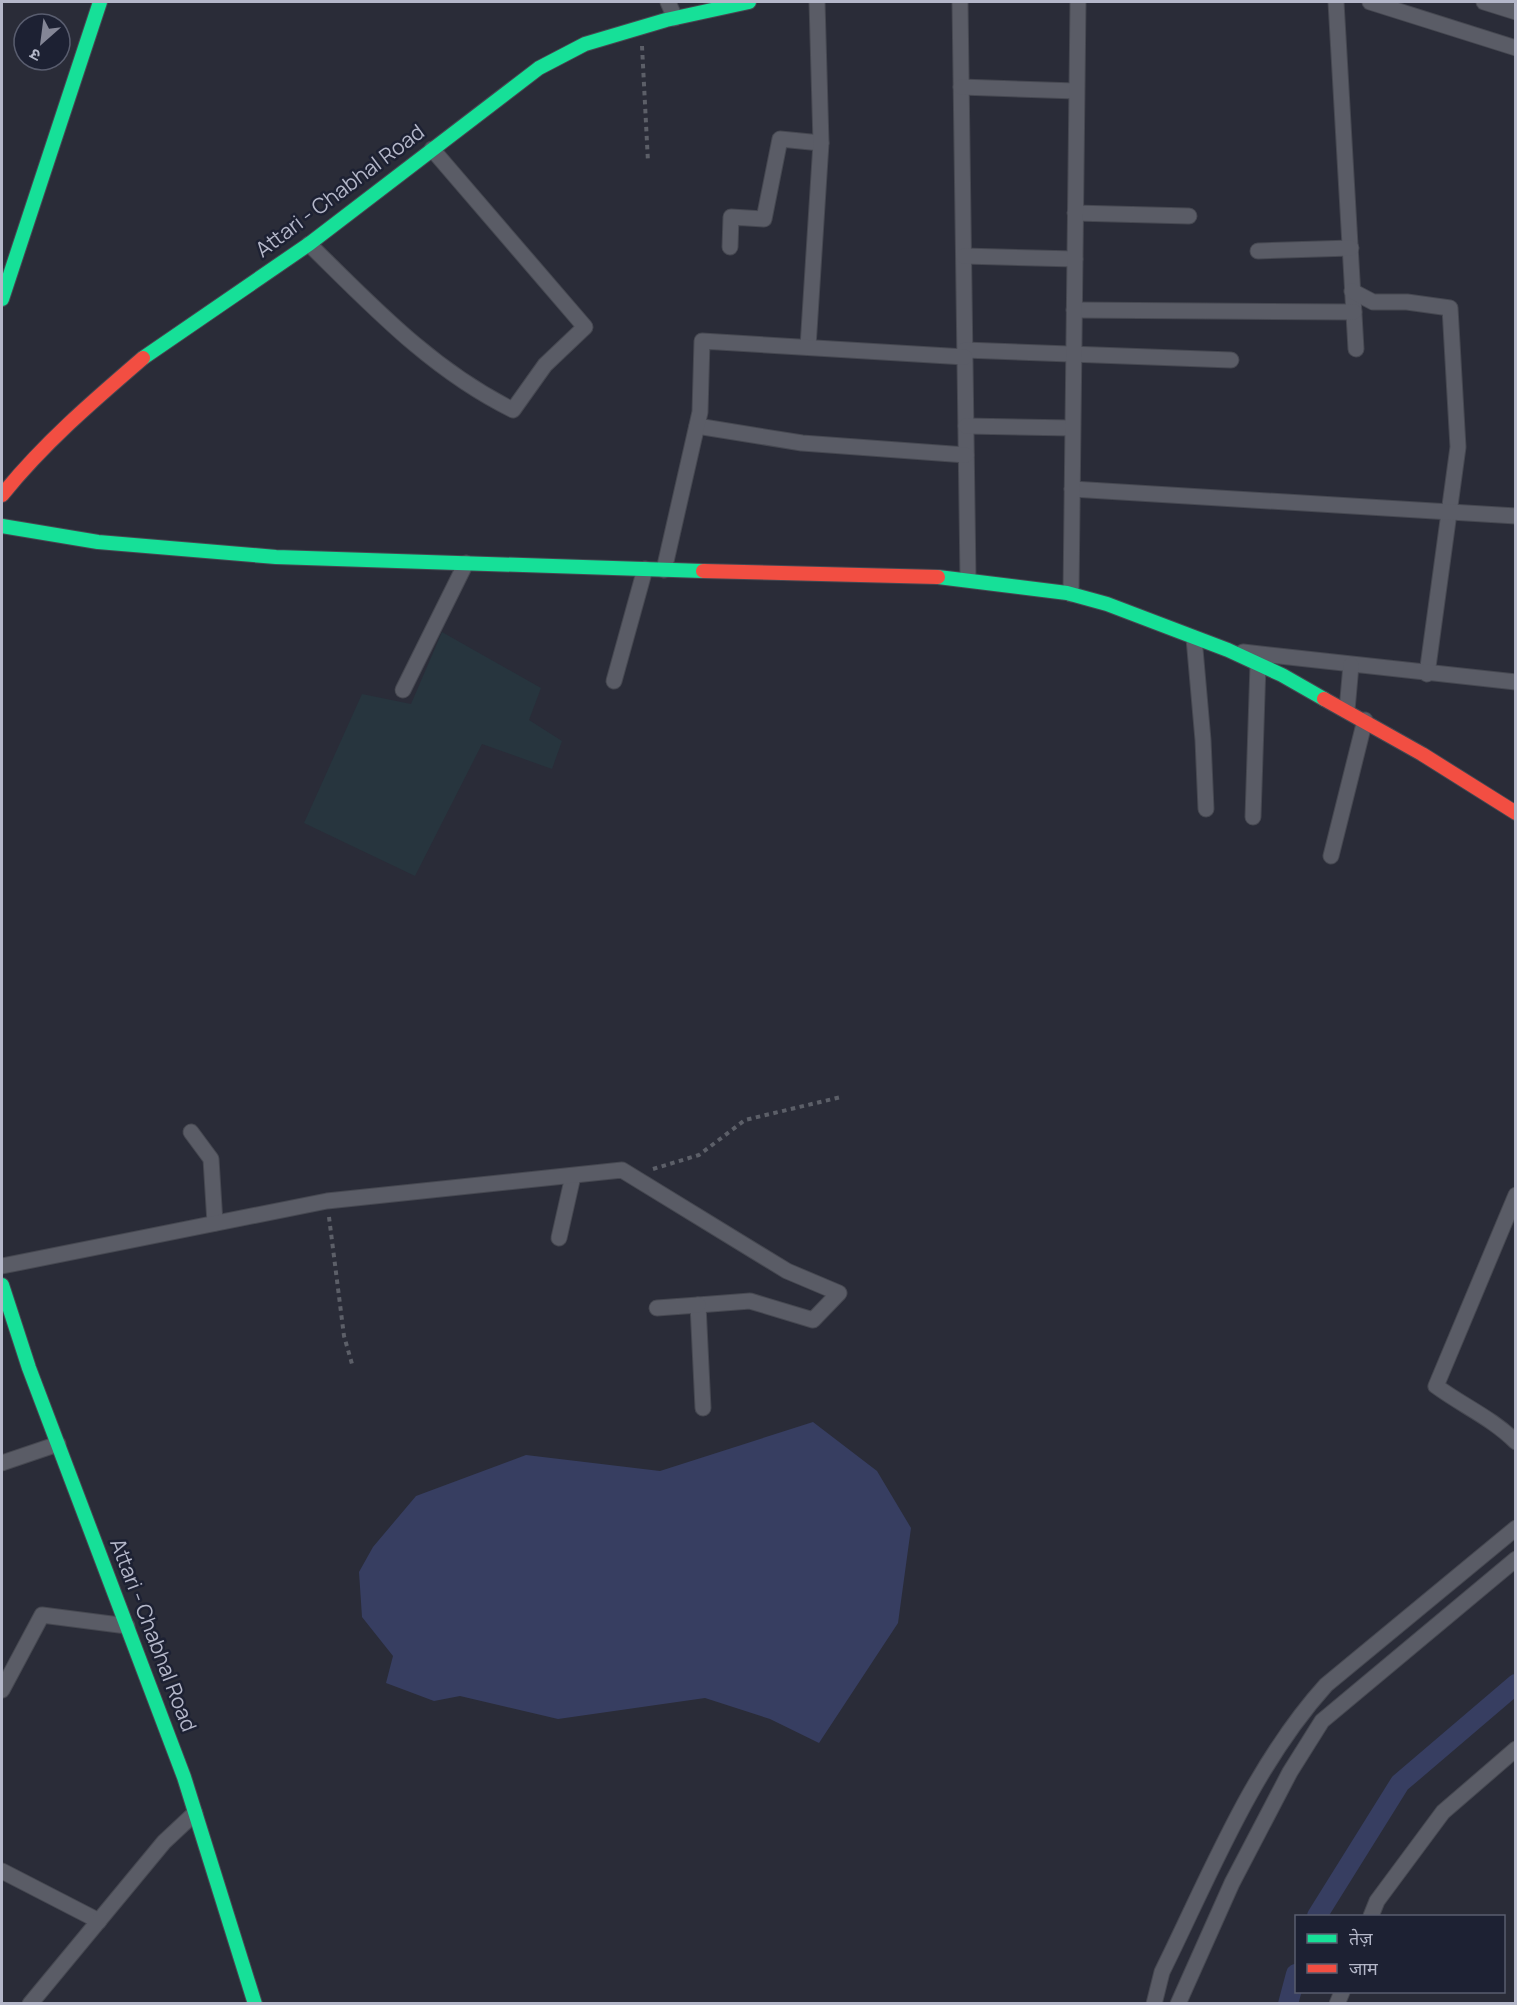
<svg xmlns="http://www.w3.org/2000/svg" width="1517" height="2005" font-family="Manrope,'Noto Sans Devanagari',sans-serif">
	<rect width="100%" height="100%" fill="#2a2c38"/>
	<polygon fill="#27353e" points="442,632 541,688 529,720 562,741 552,769 482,744 415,876 304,823 362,694 411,704"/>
	<polygon fill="#373e61" points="813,1422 877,1471 911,1528 898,1623 819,1743 770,1719 705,1698 558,1719 460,1696 434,1701 386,1683 393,1656 362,1617 359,1572 373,1547 416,1496 526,1455 660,1471"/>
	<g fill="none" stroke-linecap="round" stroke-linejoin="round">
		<g stroke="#373e61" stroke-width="20">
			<polyline points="1317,1916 1400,1783 1516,1684"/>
			<polyline points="1288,2004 1296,1974"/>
		</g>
		<defs>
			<g id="street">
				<polyline points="668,2 675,18"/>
				<polyline points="960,2 968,579"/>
				<polyline points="1336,2 1356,349"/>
				<polyline points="1370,2 1516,48"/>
				<polyline points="1484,2 1516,12"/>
				<polyline points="961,87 1076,91"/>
				<polyline points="1075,213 1189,216"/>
				<path d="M309 244C373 307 432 370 513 410L545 365 585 327 432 149"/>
				<polyline points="730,247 731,217 764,219 780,139 821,143"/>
				<polyline points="1258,251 1351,248"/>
				<polyline points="964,256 1075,259"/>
				<polyline points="1352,291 1373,302 1407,302 1450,308 1458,447 1427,674"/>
				<polyline points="1074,310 1354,312"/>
				<polyline points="808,347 821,143 817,2"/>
				<polyline points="965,350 1231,360"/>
				<polyline points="697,426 802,443 966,455"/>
				<polyline points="966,426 1072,428"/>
				<polyline points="1072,489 1516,516"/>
				<polyline points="664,570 700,412 702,341 965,357"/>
				<polyline points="1071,594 1078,2"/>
				<polyline points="1194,638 1203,740 1206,809"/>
				<polyline points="1243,652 1516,682"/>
				<polyline points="614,681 645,569"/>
				<polyline points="403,690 466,563"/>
				<polyline points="1347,710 1351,665"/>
				<polyline points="1253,817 1258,664"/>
				<polyline points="1331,856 1365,720"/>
				<polyline points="191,1132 211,1159 215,1223"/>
				<path d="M1516 1195 1436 1386C1463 1406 1492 1418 1516 1442"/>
				<polyline points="559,1238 573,1176"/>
				<polyline points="2,1266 327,1201 622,1170 787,1271 839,1293 813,1320 750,1301 698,1305 703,1408"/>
				<polyline points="657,1308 698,1305"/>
				<polyline points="2,1463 58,1444"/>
				<polyline points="2,1690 42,1615 127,1626"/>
				<polyline points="2,1871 99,1921"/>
				<polyline points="1371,1916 1377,1901 1443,1812 1516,1749"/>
				<polyline points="30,2004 164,1842 195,1813"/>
				<path d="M1154 2004 1162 1972C1210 1875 1252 1767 1326 1685L1516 1528"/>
				<polyline points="1178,2004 1232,1883 1290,1772 1322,1721 1516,1559"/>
				<polyline points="1337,2004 1342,1992"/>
			</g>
			<g id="fast">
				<polyline points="2,299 100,2"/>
				<polyline points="143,358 309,244 539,68 585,44 666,20 749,2"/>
				<polyline points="2,526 98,542 276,557 703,571"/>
				<polyline points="938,577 1067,593 1107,604 1228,650 1282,675 1324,699"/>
				<polyline points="2,1285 29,1368 184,1777 255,2004"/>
			</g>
			<g id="jam">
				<path d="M2 495C44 443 93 401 143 358"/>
				<polyline points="703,571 938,577"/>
				<polyline points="1324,699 1422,754 1516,813"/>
			</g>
		</defs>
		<use href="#street" stroke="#464851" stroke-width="17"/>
		<use href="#fast" stroke="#464851" stroke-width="16"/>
		<use href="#jam" stroke="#464851" stroke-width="16"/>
		<g stroke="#5c5f68" stroke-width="4" stroke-dasharray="4.5 4.5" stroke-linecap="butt">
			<polyline points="642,46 648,162"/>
			<polyline points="653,1169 699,1155 745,1120 841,1097"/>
			<polyline points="329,1217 344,1336 352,1364"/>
		</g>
		<use href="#street" stroke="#5a5c66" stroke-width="15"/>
		<use href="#fast" stroke="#16e098" stroke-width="14"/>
		<use href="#jam" stroke="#f24e42" stroke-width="14"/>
	</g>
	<g text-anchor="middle" stroke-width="5" stroke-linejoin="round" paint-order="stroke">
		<g font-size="21" fill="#b4b7c9" stroke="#1d2133">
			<text transform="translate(340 191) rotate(-37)" y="7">Attari - Chabhal Road</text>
			<text transform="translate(153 1635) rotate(69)" y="7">Attari - Chabhal Road</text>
		</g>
	</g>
	<rect width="1517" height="2005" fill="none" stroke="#b4b7c9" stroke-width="6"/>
	<rect x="1295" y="1915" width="210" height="78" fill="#1d2133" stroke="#595d6f" stroke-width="1.5"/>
	<rect x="1307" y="1934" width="30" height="9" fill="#16e098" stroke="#595d6f" stroke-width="1.5"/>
	<text x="1349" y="1945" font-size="18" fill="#b4b7c9">तेज़</text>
	<rect x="1307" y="1964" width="30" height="9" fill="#f24e42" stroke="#595d6f" stroke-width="1.5"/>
	<text x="1349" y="1975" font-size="18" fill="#b4b7c9">जाम</text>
	<g transform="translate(42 42) rotate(208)"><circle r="28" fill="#1d2133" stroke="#595d6f" stroke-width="1.5"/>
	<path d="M0-4.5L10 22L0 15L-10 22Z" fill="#848696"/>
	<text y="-9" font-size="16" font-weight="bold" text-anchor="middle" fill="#b4b7c9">उ</text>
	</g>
</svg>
